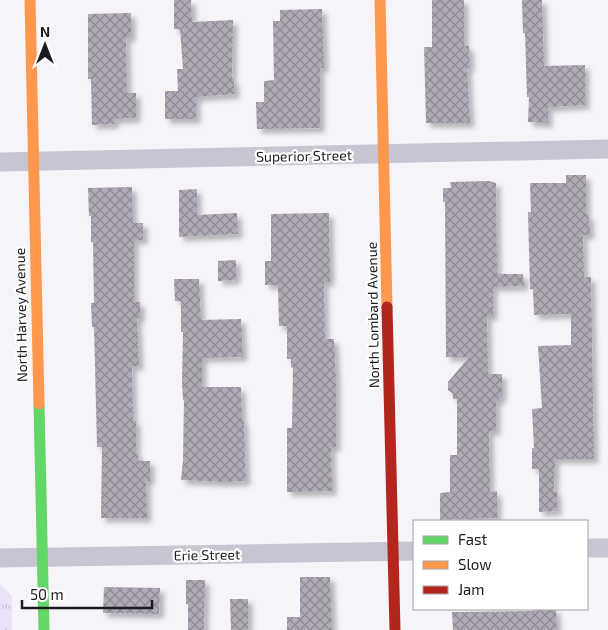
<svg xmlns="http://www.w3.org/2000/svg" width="608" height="630" font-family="'Exo 2',sans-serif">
	<defs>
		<pattern id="park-tufts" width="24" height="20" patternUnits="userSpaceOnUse" patternTransform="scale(1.25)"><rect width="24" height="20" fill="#eae2f7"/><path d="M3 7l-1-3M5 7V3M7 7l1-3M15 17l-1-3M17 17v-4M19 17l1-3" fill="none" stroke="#c8c1d3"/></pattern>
		<pattern id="building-cross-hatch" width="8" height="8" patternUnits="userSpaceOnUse" patternTransform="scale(1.25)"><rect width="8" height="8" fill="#afaab6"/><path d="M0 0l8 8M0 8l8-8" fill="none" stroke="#8e8a93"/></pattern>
		<filter id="shadow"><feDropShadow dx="4.5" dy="4.5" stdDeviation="2.5" flood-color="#0004"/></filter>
	</defs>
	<rect width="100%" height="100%" fill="#f6f4f9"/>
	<polygon fill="url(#park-tufts)" points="0,584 12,596 12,630 0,630"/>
	<g fill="url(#building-cross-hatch)" filter="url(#shadow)">
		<polygon points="174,0 191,0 192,22 233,20 232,79 234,79 235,94 196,97 196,119 165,119 165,91 178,91 177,69 183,69 180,29 174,29"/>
		<polygon points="432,0 464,0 464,46 469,46 470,68 467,68 470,123 426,123 424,47 432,47"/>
		<polygon points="522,0 542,0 544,66 585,65 585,105 548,107 548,123 528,122 529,97 527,97 525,33 523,33"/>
		<polygon points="322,9 324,68 320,68 320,128 257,129 256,102 264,102 264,81 274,80 273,21 280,21 280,10"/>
		<polygon points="131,13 131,37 126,37 127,93 136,93 136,118 114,119 114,124 92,125 91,79 88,79 88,14"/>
		<polygon points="566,175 586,175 586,215 589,215 590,235 583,235 584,277 591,277 594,459 555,459 554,492 557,492 557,511 539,512 539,469 532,469 532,448 534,448 532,409 542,408 538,346 571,345 571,314 534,315 533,289 530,289 528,212 531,212 530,183 566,183"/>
		<polygon points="489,181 496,183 497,274 523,274 524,286 493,287 493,316 487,316 488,374 502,374 502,397 499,397 499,401 496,401 496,431 489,431 490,492 497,491 497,518 440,520 440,493 450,492 450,455 457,455 457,399 453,399 453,394 448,390 448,382 469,357 446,357 445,202 443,202 443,188 451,188 450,182"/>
		<polygon points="132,187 133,223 143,223 143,240 134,240 134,302 140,302 140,318 137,318 139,366 132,366 133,421 136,421 136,454 138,454 138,461 150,461 150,481 146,481 147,518 101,518 102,447 97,447 94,327 92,327 91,303 94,303 93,242 91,242 91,216 89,216 88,188"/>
		<polygon points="197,189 197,215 237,213 238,234 179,237 179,190"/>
		<polygon points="329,213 330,282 324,282 325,339 334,339 336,378 336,447 331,447 332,491 287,492 287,428 292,428 293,367 291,368 291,359 287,359 287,326 279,326 278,285 265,285 265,261 271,261 271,214"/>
		<polygon points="236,260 236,280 218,281 218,261"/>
		<polygon points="174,279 199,279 201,320 241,319 243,357 202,358 202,387 241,387 242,421 244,421 246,481 224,482 181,480 183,460 184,400 183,400 182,382 183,332 181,332 181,301 175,301"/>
		<polygon points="300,577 330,577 332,630 287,630 287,617 300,617"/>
		<polygon points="186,580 205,580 204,630 188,630 188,604 186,604"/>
		<polygon points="104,587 160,588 159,614 103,613"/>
		<polygon points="230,599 248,599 248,630 231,630"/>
		<polygon points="533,609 556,609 557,630 453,630 452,612 533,611"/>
	</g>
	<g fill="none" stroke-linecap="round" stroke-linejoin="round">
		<g stroke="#c9c4d1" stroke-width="19">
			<polyline points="0,162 608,149"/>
			<polyline points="587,548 608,548"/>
			<polyline points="0,558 414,551"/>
		</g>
		<polyline stroke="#63d668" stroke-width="11" points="39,404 44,630"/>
		<g stroke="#ff974d" stroke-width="11">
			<polyline points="30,0 39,404"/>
			<polyline points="380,0 387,307"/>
		</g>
		<polyline stroke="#b3261e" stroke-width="11" points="387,307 395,630"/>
	</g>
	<g text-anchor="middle" stroke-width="4.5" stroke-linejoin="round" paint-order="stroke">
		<g font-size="14" fill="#1b1a1e" stroke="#fff">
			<text transform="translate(304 156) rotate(-1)" y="5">Superior Street</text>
			<text transform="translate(21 315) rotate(-91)" y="5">North Harvey Avenue</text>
			<text transform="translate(373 315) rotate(-91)" y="5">North Lombard Avenue</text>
			<text transform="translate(207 555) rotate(-1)" y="5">Erie Street</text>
		</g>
	</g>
	<rect x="413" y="520" width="175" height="90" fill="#ffffff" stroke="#a4a3a5"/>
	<rect x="423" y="536" width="25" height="8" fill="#63d668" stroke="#a4a3a5"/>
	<text x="458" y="545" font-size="15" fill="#1b1a1e">Fast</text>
	<rect x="423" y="561" width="25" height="8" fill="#ff974d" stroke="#a4a3a5"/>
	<text x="458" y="570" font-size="15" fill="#1b1a1e">Slow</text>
	<rect x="423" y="586" width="25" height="8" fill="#b3261e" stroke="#a4a3a5"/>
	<text x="458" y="595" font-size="15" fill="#1b1a1e">Jam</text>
	<g transform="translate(45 45)" stroke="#ffffff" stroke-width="4" paint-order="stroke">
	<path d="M0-4L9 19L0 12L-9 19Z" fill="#1b1a1e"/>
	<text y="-8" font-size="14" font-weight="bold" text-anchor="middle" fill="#1b1a1e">N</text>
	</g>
	<path d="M22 600v8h130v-8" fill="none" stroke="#1b1a1e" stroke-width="2.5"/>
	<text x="30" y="600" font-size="15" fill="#1b1a1e" stroke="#ffffff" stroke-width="4" paint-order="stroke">50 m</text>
</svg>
